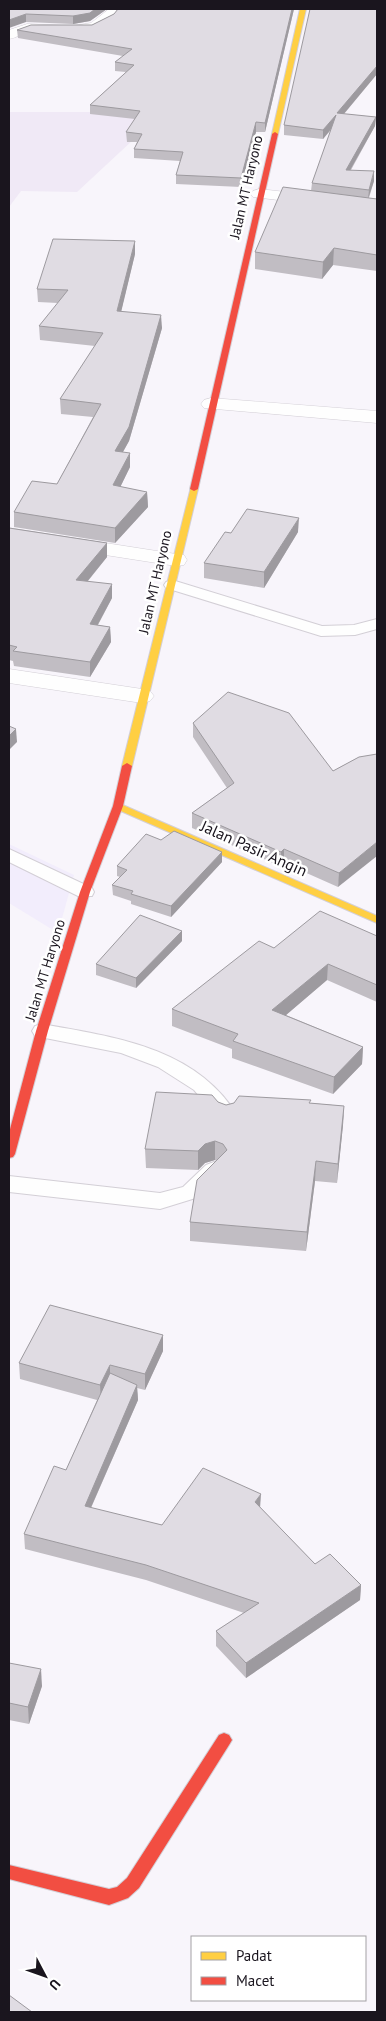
<svg xmlns="http://www.w3.org/2000/svg" width="386" height="2021" font-family="'PT Sans',sans-serif">
	<rect width="100%" height="100%" fill="#f8f5fb"/>
	<polygon fill="#f2edfc" points="9,844 74,875 58,933 9,903"/>
	<polygon fill="#f0e9f6" points="9,112 130,112 148,126 77,192 21,191 9,207"/>
	<g fill="none" stroke-linecap="round" stroke-linejoin="round">
		<defs>
			<g id="lane">
				<polygon points="172,580 322,626 354,625 377,619 377,629 355,635 321,636 166,588 164,585 166,582"/>
				<polygon points="9,849 92,888 94,892 92,896 78,896 9,862"/>
				<path d="M42 1024C114 1037 195 1047 237 1115L233 1120 226 1122 219 1120 194 1090 158 1067 121 1053 35 1036 32 1031 35 1026Z"/>
				<polygon points="214,1162 222,1165 225,1170 199,1197 160,1209 9,1192 9,1176 160,1193 183,1187 206,1165"/>
			</g>
			<g id="street">
				<path d="M109 9H124C96 47 67 27 31 32 23 33 16 38 9 39V30L27 24 73 26 91 23Z"/>
				<polygon points="259,189 377,202 377,212 253,197 251,194 253,191"/>
				<polygon points="211,398 377,411 377,423 204,408 201,404 204,400"/>
				<polygon points="9,528 176,554 184,555 187,560 184,565 176,566 9,540"/>
				<polygon points="9,669 142,689 150,691 154,696 150,701 142,703 9,683"/>
			</g>
			<g id="slow">
				<polygon points="300,9 306,9 278,134 275,136 272,134"/>
				<polygon points="191,487 197,487 198,489 132,766 127,769 122,766"/>
				<polygon points="118,803 377,916 377,923 114,808 113,806"/>
			</g>
			<g id="jam">
				<polygon points="275,132 278,134 198,489 194,491 190,489 272,134"/>
				<polygon points="127,763 132,766 123,806 90,892 48,1031 15,1154 13,1157 9,1158 9,1133 36,1031 80,892 113,806 122,766"/>
				<polygon points="224,1733 229,1735 232,1740 229,1745 139,1888 128,1898 109,1905 9,1879 9,1865 109,1889 117,1887 127,1878 219,1735"/>
			</g>
		</defs>
		<use href="#lane" stroke="#d3cfd6" stroke-width="2"/>
		<use href="#street" stroke="#d3cfd6" stroke-width="1"/>
		<use href="#slow" stroke="#d3cfd6" stroke-width="2"/>
		<use href="#jam" stroke="#d3cfd6" stroke-width="2"/>
		<use href="#lane" fill="#fefefe" fill-rule="evenodd"/>
		<use href="#street" fill="#fefefe" fill-rule="evenodd"/>
		<use href="#slow" fill="#ffcf43" fill-rule="evenodd"/>
		<use href="#jam" fill="#f24e42" fill-rule="evenodd"/>
	</g>
	<g fill="#c1bdc3">
		<polygon points="9,9 107,9 90,21 73,24 26,22"/>
		<polygon points="118,9 294,9 265,132 256,132 241,187 176,184 176,175 180,161 134,158 134,149 137,142 127,142 126,132 135,119 90,114 90,105 126,72 115,71 115,62 123,56 18,38 17,30 92,25 114,14"/>
		<polygon points="377,9 377,74 344,114 376,117 375,126 351,170 374,181 369,198 377,199 377,271 333,265 322,279 255,269 255,252 311,191 312,183 331,130 323,139 284,135 284,125"/>
		<polygon points="135,241 135,254 121,311 162,328 129,441 123,452 130,467 120,487 147,492 148,507 115,543 14,527 14,512 57,484 93,417 61,414 60,399 95,346 40,340 39,326 58,303 38,302 37,289"/>
		<polygon points="9,528 107,543 107,557 88,581 112,598 98,625 110,627 111,642 90,677 14,666 13,661 9,660"/>
		<polygon points="298,532 264,588 204,578 204,563 231,533"/>
		<polygon points="193,723 333,771 359,757 338,887 284,863 280,866 192,828 192,813 227,788 193,737"/>
		<polygon points="161,840 222,862 171,917 131,904 131,901 113,895 112,885 120,877 117,876 117,866"/>
		<polygon points="377,936 377,1002 327,980 286,1015 363,1047 362,1064 333,1094 232,1058 232,1049 172,1026 172,1009 274,948"/>
		<polygon points="182,941 136,988 96,975 96,964"/>
		<polygon points="218,1102 226,1105 311,1103 344,1106 343,1125 337,1183 315,1181 306,1251 190,1241 190,1222 216,1161 215,1160 205,1163 198,1170 146,1168 145,1149"/>
		<polygon points="163,1335 163,1351 145,1390 137,1388 138,1400 91,1508 162,1525 260,1507 315,1564 361,1585 360,1600 246,1678 216,1646 216,1631 244,1613 146,1580 25,1549 24,1534 66,1470 97,1400 20,1379 19,1363"/>
		<polygon points="9,1663 42,1686 29,1724 9,1720"/>
	</g>
	<g fill="#9d9a9f">
		<polygon points="95,9 107,9 90,21 73,24 73,16"/>
		<polygon points="292,9 294,9 265,132 265,123"/>
		<polygon points="26,14 26,22 9,28 9,20"/>
		<polygon points="377,66 377,74 337,122 337,113"/>
		<polygon points="336,115 335,124 323,139 323,130"/>
		<polygon points="376,117 375,126 345,179 346,170"/>
		<polygon points="256,122 256,132 241,187 241,178"/>
		<polygon points="374,171 374,181 368,199 369,190"/>
		<polygon points="135,241 135,254 118,325 117,311"/>
		<polygon points="334,248 333,265 322,279 323,262"/>
		<polygon points="161,315 162,328 129,441 115,466 115,451"/>
		<polygon points="130,453 130,467 114,500 113,485"/>
		<polygon points="147,492 148,507 115,543 115,528"/>
		<polygon points="299,518 298,532 264,588 264,572"/>
		<polygon points="107,543 107,557 77,594 76,580"/>
		<polygon points="112,584 112,598 90,639 90,624"/>
		<polygon points="110,627 111,642 90,677 90,662"/>
		<polygon points="16,729 17,742 9,750 9,736"/>
		<polygon points="377,842 377,856 338,887 339,873"/>
		<polygon points="284,849 284,863 280,866 281,852"/>
		<polygon points="222,852 222,862 171,917 171,906"/>
		<polygon points="182,931 182,941 136,988 136,978"/>
		<polygon points="328,964 327,980 272,1027 272,1010"/>
		<polygon points="363,1047 362,1064 333,1094 334,1077"/>
		<polygon points="344,1106 343,1125 337,1183 338,1164"/>
		<polygon points="215,1141 215,1160 205,1163 198,1170 198,1151 205,1144"/>
		<polygon points="316,1161 315,1181 306,1251 307,1232"/>
		<polygon points="163,1335 163,1351 145,1390 145,1374"/>
		<polygon points="110,1365 110,1381 101,1401 100,1385"/>
		<polygon points="137,1385 138,1400 85,1521 85,1506"/>
		<polygon points="261,1494 260,1509 255,1502"/>
		<polygon points="361,1585 360,1600 246,1678 246,1663"/>
		<polygon points="41,1669 42,1686 29,1724 28,1707"/>
	</g>
	<g fill="#e0dce3" stroke="#9d9a9f">
		<polygon points="9,9 95,9 90,13 73,16 26,14 9,20"/>
		<polygon points="118,9 292,9 265,123 256,122 241,178 176,175 183,152 134,149 142,134 126,132 140,111 90,105 134,65 115,62 132,49 17,30 31,25 92,25 114,14"/>
		<polygon points="310,9 377,9 377,66 337,113 376,117 346,170 374,171 369,190 312,183 336,115 323,130 284,125"/>
		<polygon points="283,187 377,199 377,255 334,248 323,262 255,252"/>
		<polygon points="53,239 135,241 117,311 161,315 129,427 115,451 130,453 113,485 147,492 115,528 14,512 32,481 57,484 101,404 60,399 103,333 39,326 68,290 37,289"/>
		<polygon points="247,509 299,518 264,572 204,563 225,532 231,533"/>
		<polygon points="9,528 107,543 76,580 112,584 90,624 110,627 90,662 13,651 17,647 9,645"/>
		<polygon points="228,692 289,713 333,771 359,757 377,754 377,842 339,873 284,849 281,852 192,813 234,783 193,723"/>
		<polygon points="9,726 16,729 9,736"/>
		<polygon points="174,831 222,852 171,906 131,894 133,891 112,885 127,870 117,866 146,834 161,840"/>
		<polygon points="320,911 377,936 377,985 328,964 272,1010 363,1047 334,1077 233,1041 238,1034 172,1009 259,941 274,948"/>
		<polygon points="140,915 182,931 136,978 96,964"/>
		<polygon points="156,1092 212,1095 218,1102 226,1105 234,1103 239,1096 311,1100 309,1103 344,1106 338,1164 316,1161 307,1232 190,1222 197,1180 227,1150 223,1144 215,1141 205,1144 198,1151 145,1149"/>
		<polygon points="50,1305 163,1335 145,1374 110,1365 100,1385 19,1363"/>
		<polygon points="110,1373 137,1385 85,1506 162,1525 203,1468 261,1494 255,1502 315,1564 330,1554 361,1585 246,1663 216,1631 259,1603 146,1565 24,1534 54,1466 66,1470"/>
		<polygon points="9,1663 41,1669 28,1707 9,1703"/>
		<polygon points="9,1995 32,2012 9,2012"/>
	</g>
	<g text-anchor="middle" stroke-width="5" stroke-linejoin="round" paint-order="stroke">
		<g font-size="14" fill="#1a151e" stroke="#fff">
			<text transform="translate(246 187) rotate(-77)" y="5">Jalan MT Haryono</text>
			<text transform="translate(155 582) rotate(-77)" y="5">Jalan MT Haryono</text>
			<text transform="translate(45 970) rotate(-73)" y="5">Jalan MT Haryono</text>
		</g>
		<g font-size="16" fill="#1a151e" stroke="#fff">
			<text transform="translate(254 848) rotate(24)" y="6">Jalan Pasir Angin</text>
		</g>
	</g>
	<rect width="386" height="2021" fill="none" stroke="#1a151e" stroke-width="20"/>
	<rect x="191" y="1936" width="175" height="65" fill="#ffffff" stroke="#a3a1a5"/>
	<rect x="201" y="1952" width="25" height="8" fill="#ffcf43" stroke="#a3a1a5"/>
	<text x="236" y="1961" font-size="15" fill="#1a151e">Padat</text>
	<rect x="201" y="1977" width="25" height="8" fill="#f24e42" stroke="#a3a1a5"/>
	<text x="236" y="1986" font-size="15" fill="#1a151e">Macet</text>
	<g transform="translate(45 1976) rotate(131)" stroke="#ffffff" stroke-width="4" paint-order="stroke">
	<path d="M0-4L9 19L0 12L-9 19Z" fill="#1a151e"/>
	<text y="-8" font-size="14" font-weight="bold" text-anchor="middle" fill="#1a151e">U</text>
	</g>
</svg>
